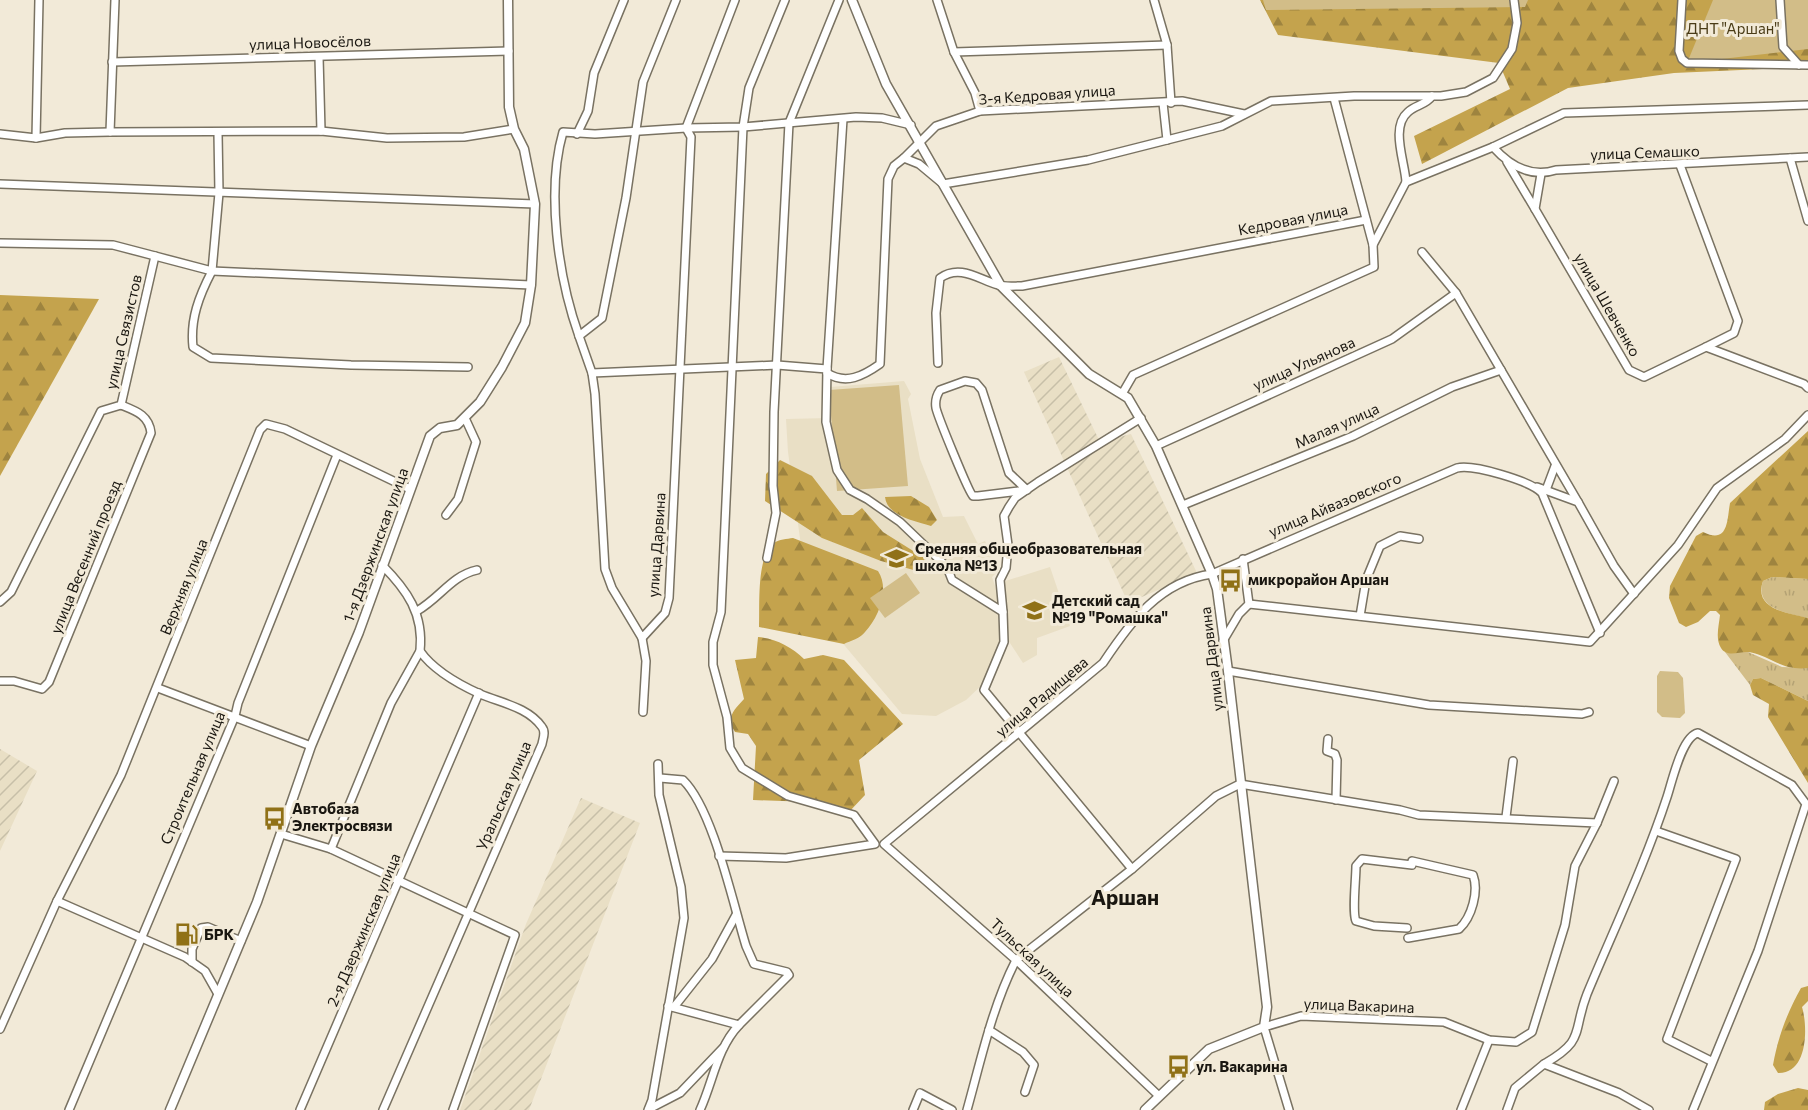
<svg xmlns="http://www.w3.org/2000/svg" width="1808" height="1110" font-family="Commissioner,sans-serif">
	<defs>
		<pattern id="industrial-furrows" width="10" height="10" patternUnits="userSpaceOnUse" patternTransform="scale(1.5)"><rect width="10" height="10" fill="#e9dfc5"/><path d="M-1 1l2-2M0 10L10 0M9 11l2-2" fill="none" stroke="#c7bfa8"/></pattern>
		<pattern id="grass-tufts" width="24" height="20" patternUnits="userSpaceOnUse" patternTransform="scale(1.5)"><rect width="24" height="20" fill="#d2bd88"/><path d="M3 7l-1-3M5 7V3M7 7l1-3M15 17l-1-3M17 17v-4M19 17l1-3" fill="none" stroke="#b4a274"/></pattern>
		<pattern id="forest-firs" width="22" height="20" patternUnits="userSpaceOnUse" patternTransform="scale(1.5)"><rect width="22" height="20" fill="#c4a34d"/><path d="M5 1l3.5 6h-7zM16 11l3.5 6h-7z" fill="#9e843f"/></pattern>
	</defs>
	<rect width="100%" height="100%" fill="#f2ead8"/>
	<g fill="#e9dfc5">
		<polygon points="904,381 911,394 908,399 920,459 943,517 964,516 978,544 985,541 998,571 992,577 997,592 1001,635 996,659 987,680 966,700 936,716 902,714 809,603 788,452 786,419 829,418 830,387"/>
		<polygon points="1050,567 1070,626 1037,638 1037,655 1023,663 1006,637 1002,582"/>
	</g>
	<g fill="url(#industrial-furrows)">
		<polygon points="1059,357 1100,442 1131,434 1197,573 1128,603 1024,372"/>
		<polygon points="0,749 37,771 0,851"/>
		<polygon points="581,798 640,823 529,1110 460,1110 526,924"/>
	</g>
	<g fill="url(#grass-tufts)">
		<path d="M1772 577 1808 579V618C1787 613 1754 609 1763 581Z"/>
		<polygon points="1725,652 1748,652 1782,667 1808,668 1808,701 1761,678 1753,679 1750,685"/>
	</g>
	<g fill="url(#forest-firs)">
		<polygon points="1260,0 1808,0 1808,67 1674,73 1568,88 1422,164 1414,136 1510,89 1499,63 1278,35"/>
		<polygon points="0,295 99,299 0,476"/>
		<path d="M1808 431V579L1772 577 1763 581C1753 609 1787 613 1808 618V668C1781 671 1771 656 1749 652 1740 651 1727 658 1721 648 1715 639 1719 625 1720 615L1716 611H1710L1698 622 1686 627 1679 623 1669 598 1670 586 1696 536 1703 532C1729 545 1727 519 1730 503Z"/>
		<polygon points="780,460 812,476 842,515 853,515 862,508 883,532 926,559 934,570 928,574 881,561 822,538 765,501 766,474"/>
		<path d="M911 496 929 507 937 520 931 526C915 521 887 516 885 497Z"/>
		<path d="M793 538 878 571C890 589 879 617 865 632 861 638 850 641 844 644L759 627C760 606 756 556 774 543 779 539 787 539 793 538Z"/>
		<path d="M758 637C775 638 792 647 804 659L823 655 844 660 903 724 859 760 865 795 849 812 811 802 753 800 756 746 748 734 735 732C726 717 733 711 744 699L735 660 756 658Z"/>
		<polygon points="1761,678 1808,701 1808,783 1768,717 1769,704 1753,695 1750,685 1753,679"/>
		<path d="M1808 986V1001L1802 1007C1808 1027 1808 1074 1778 1073L1773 1065C1778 1037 1787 1013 1801 988Z"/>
		<polygon points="1798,1088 1808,1090 1808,1110 1764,1110 1765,1102 1778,1094"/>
	</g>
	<g fill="#d2bd88">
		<polygon points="1263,0 1528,0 1525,7 1266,10"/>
		<polygon points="1713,0 1808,0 1808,49 1687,63"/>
		<polygon points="899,385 908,486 837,491 829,390"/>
		<polygon points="906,573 920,593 885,618 870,598"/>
		<polygon points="1660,671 1678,672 1683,678 1685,713 1680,718 1662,717 1657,712 1657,676"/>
	</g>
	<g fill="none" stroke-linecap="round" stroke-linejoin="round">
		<defs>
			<g id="minor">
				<polyline points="115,0 110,132 321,131 387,138 464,137 514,129"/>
				<polyline points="676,0 643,82 626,198 602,318 579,336 592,373 595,394 605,569 612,588 642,638 665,613 669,598 691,137 686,128 735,0"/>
				<polyline points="937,0 954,52 975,93 980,111"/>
				<polyline points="1154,0 1167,45 1171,103"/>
				<polyline points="1682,0 1679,51 1682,59 1687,63 1808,65"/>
				<polyline points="1780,0 1783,47 1799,65"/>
				<polyline points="954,52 1167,45"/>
				<polyline points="319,57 321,131"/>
				<polyline points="112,62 509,51"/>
				<polyline points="218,133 219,193 212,271 531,285"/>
				<polyline points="0,134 36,138 65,133 110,132"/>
				<polyline points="577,134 588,111 594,73 624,0"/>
				<polyline points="36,138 39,0"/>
				<polyline points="1167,140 1222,126 1271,101 1354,96 1441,96 1466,92 1493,78 1512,49 1517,23 1514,0"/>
				<path d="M1493 147C1510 166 1531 178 1556 170L1808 157"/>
				<polyline points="904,158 936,126 980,111 1182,101 1244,114"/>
				<polyline points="1790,158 1808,221"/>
				<polyline points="1507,162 1535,209"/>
				<polyline points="1680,165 1738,321 1734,333 1706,347"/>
				<polyline points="1541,174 1535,209 1629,370 1644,377 1706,347 1804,384 1808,388"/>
				<path d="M1406 182C1405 162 1390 127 1408 112 1415 105 1426 105 1432 96"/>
				<polyline points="0,184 535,204"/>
				<polyline points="0,243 113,245 155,256 121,405 101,411 11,592 0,602"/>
				<polyline points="1373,245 1406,182 1493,147 1564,113 1808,105"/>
				<polyline points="1422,252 1456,293 1578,502"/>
				<path d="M155 256 212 271C199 296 190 319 193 347L211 358 351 365 468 367"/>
				<path d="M579 336C558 277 546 191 563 132L595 134 686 128 743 127 856 117 882 118 911 125"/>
				<path d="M938 363 936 313 940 278C960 264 978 279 998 285 1006 287 1014 286 1022 286L1366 220"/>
				<polyline points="827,369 843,119"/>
				<polyline points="592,373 777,365 827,369 826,422 837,470 850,490 867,499 900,522 947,567 952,580 1003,612 1000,580 1006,568 1008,545 1004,516 1009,507 1015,498 1038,482 1141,418"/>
				<path d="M827 373C846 385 863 376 880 364L888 179 894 166 904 158 919 164 943 184 1088 160 1167 140 1163 103"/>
				<path d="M965 381 976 383 982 390 1009 473 1027 490 978 496H973C969 493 938 417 936 408 935 402 936 396 940 390Z"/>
				<polyline points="1122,394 1133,375 1374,267 1373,245 1334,98"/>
				<polyline points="1156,446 1392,339 1456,293"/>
				<polyline points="1537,487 1578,502 1614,566 1634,594"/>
				<polyline points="1546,490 1555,466"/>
				<polyline points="1183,505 1353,436 1452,387 1501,370"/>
				<polyline points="446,515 458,499 476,442 465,418"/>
				<polyline points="767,558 776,513 773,486 774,412 789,123 839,0"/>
				<path d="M382 565C407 590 424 614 420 651"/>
				<polyline points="1249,604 1590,642 1678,545 1717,488 1785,439 1808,415"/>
				<path d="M417 611C441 597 451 576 477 570"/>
				<polyline points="1003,612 1004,642 984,690 1132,869"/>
				<polyline points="1360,616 1366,580 1380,546 1400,536 1419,539"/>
				<polyline points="642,638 646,661 643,712"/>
				<polyline points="1223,641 1239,614 1249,604 1243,559"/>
				<polyline points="1228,671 1429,705 1582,714 1589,712"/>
				<path d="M0 681H14L42 689 49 682 151 433C149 415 136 411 121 405"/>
				<polyline points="158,688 311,746"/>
				<polyline points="1328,739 1327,751 1335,754 1337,760 1336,800"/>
				<path d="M660 778 683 780C713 809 733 904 746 946L754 964 787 972 789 975 739 1025 668 1006"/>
				<polyline points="1506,817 1513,761"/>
				<polyline points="1597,823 1614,781"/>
				<polyline points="1656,831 1736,859 1667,1039 1711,1061"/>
				<polyline points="281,834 331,849 515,935 453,1110"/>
				<path d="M331 849 391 703 420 651C434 671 458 684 480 694 501 703 528 707 542 727 546 732 543 738 542 744L383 1110"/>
				<polyline points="719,856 786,858 875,844 854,815 788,796 742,768 730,748 727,717 713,665 713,642 721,612 743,127 749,88 785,0"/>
				<polyline points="57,901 121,775 260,430 266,424 285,429 410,489"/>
				<path d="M1407 928 1374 926 1356 921C1352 913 1356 879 1356 866L1362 859 1412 865"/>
				<path d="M1408 938 1459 929C1472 917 1479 891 1473 875L1412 861"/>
				<polyline points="192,962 192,949 201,928 208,927 241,941"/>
				<polyline points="674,1007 712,959 736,915"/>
				<polyline points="0,1029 57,901 185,957 205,971 218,994"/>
				<polyline points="989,1030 1023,1052 1034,1065 1025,1092"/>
				<path d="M1544 1064C1586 1040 1572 1033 1587 994 1614 929 1645 864 1667 797 1672 782 1682 736 1698 733L1792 785 1806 804 1758 951 1693 1110"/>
				<path d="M1159 1096 1016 960 884 844 1103 663C1131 621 1160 581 1212 574L1457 468C1473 464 1531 481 1542 493L1600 633"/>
				<polyline points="649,1109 680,1093 723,1048"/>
				<polyline points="69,1110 235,716 238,703 337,455"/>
				<polyline points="300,1110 479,693"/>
				<polyline points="648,1110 652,1100 684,918 681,887 659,795 658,764"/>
				<path d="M700 1110C713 1082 717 1048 739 1025"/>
				<polyline points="913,1110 920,1093 952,1110"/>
				<path d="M967 1110C981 1060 992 1007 1016 960L1132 869 1216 796 1240 784 1400 810 1419 815 1597 823 1575 866 1565 925 1532 1032 1516 1042 1489 1040 1444 1022 1301 1016 1264 1027 1289 1110"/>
				<polyline points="1461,1110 1489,1040"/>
				<polyline points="1507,1110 1515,1088 1544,1064 1619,1093 1649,1110"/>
			</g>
			<g id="tertiary">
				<polyline points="852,0 886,84 1001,286 1089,374 1128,398 1156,446 1212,574 1217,589 1228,671 1267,1007 1264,1027 1209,1049 1145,1110"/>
				<polyline points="170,1110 257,902 311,746 359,632 430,436 440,428 457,425 480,402 502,367 525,323 531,285 535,204 524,149 514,129 509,107 508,0"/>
			</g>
		</defs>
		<use href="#minor" stroke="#797262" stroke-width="10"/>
		<use href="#tertiary" stroke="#797262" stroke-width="11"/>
		<use href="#minor" stroke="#fff" stroke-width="7"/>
		<use href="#tertiary" stroke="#fff" stroke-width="8"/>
	</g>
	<defs>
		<symbol id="school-bare" viewBox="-9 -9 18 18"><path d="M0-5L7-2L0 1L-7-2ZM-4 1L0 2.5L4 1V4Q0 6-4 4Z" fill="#907117" stroke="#f2ead8" stroke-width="2.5" paint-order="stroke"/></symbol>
		<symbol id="bus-bare" viewBox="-9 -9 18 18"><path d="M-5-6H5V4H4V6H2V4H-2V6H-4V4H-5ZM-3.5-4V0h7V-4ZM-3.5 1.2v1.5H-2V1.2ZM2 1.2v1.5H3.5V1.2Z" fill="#907117" stroke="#f2ead8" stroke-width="2.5" paint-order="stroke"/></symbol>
		<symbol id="fuel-bare" viewBox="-9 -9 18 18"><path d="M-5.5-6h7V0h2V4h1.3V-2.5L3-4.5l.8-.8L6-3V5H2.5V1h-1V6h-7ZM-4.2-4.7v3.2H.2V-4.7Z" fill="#907117" stroke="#f2ead8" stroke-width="2.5" paint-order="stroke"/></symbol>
	</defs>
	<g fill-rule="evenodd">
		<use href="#school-bare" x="880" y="542" width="33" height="33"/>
		<use href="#bus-bare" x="1214" y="564" width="33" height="33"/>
		<use href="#school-bare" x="1018" y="594" width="33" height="33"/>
		<use href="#bus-bare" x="258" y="802" width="33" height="33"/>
		<use href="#fuel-bare" x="170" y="918" width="33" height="33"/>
		<use href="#bus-bare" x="1162" y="1050" width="33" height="33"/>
	</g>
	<g text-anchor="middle" stroke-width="6" stroke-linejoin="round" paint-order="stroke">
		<g font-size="15" fill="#4a3c17" stroke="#f2ead8">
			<text x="1733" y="34">ДНТ "Аршан"</text>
		</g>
		<g font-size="15" fill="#1a1711" stroke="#f2ead8">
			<text transform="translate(310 43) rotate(-2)" y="5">улица Новосёлов</text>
			<text transform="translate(1047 95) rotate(-4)" y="5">3-я Кедровая улица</text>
			<text transform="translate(1645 153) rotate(-2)" y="5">улица Семашко</text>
			<text transform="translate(1293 220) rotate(-11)" y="5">Кедровая улица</text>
			<text transform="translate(1607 305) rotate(60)" y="5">улица Шевченко</text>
			<text transform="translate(124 332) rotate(-77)" y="5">улица Связистов</text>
			<text transform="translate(1304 364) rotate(-24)" y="5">улица Ульянова</text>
			<text transform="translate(1337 426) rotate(-24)" y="5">Малая улица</text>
			<text transform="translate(1335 505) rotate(-23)" y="5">улица Айвазовского</text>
			<text transform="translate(376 545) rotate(-70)" y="5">1-я Дзержинская улица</text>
			<text transform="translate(657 545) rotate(-86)" y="5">улица Дарвина</text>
			<text transform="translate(86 557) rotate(-68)" y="5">улица Весенний проезд</text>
			<text transform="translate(184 587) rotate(-68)" y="5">Верхняя улица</text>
			<text transform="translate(1212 659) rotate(-97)" y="5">улица Дарвина</text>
			<text transform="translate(1042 697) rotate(-40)" y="5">улица Радищева</text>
			<text transform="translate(193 778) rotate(-67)" y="5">Строительная улица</text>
			<text transform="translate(504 796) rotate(-67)" y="5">Уральская улица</text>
			<text transform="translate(364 930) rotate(-67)" y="5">2-я Дзержинская улица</text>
			<text transform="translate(1032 958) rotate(43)" y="5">Тульская улица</text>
			<text transform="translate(1359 1006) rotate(2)" y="5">улица Вакарина</text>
		</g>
		<g font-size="15" font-weight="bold" fill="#1a1711" stroke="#f2ead8" text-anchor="start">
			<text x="915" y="554">Средняя общеобразовательная<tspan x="915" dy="17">школа №13</tspan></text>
			<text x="1248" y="585">микрорайон Аршан</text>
			<text x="1052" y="606">Детский сад<tspan x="1052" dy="17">№19 "Ромашка"</tspan></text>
			<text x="292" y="814">Автобаза<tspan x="292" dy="17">Электросвязи</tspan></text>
			<text x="204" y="940">БРК</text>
			<text x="1196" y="1072">ул. Вакарина</text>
		</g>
		<g font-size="21" font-weight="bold" fill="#1a1711" stroke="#f2ead8">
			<text x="1125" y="905">Аршан</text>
		</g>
	</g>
</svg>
